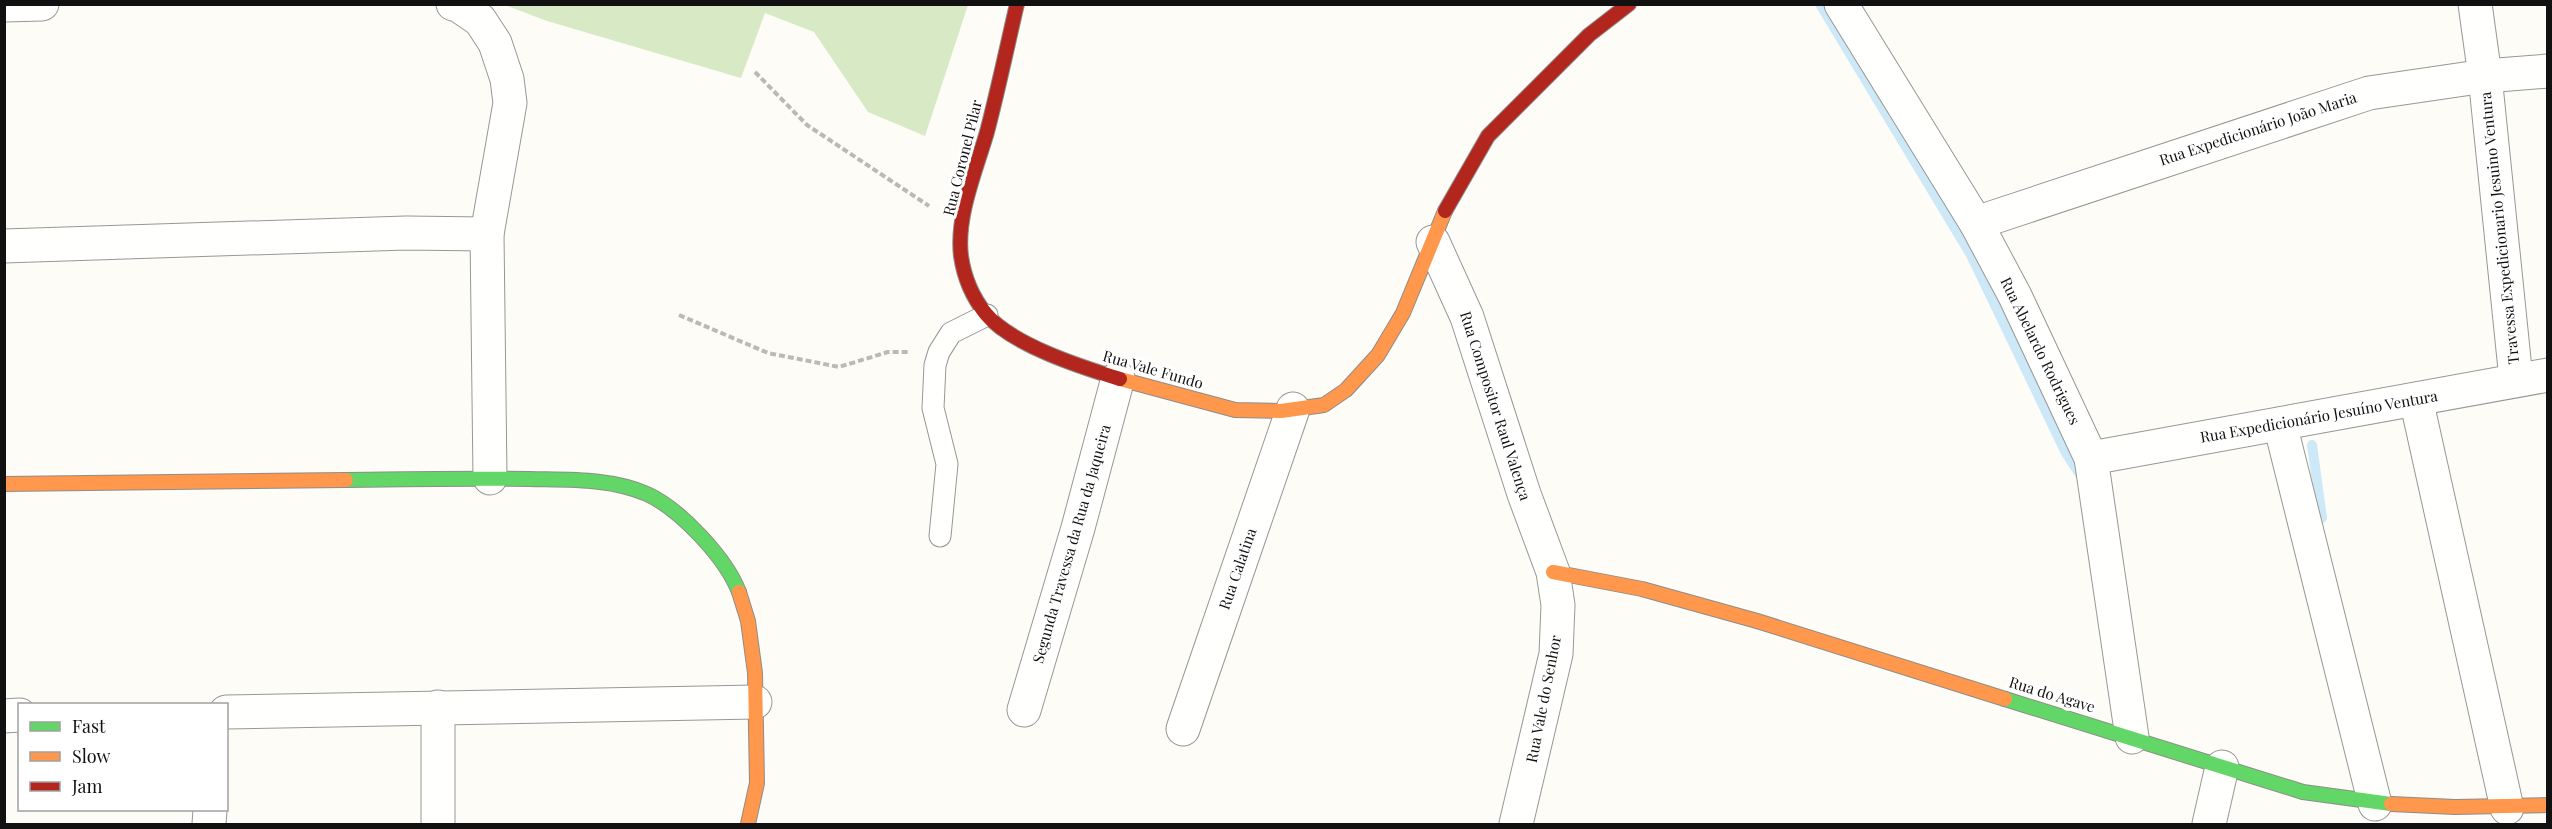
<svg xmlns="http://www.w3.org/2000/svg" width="2552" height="829" font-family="'Playfair Display',serif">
	<rect width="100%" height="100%" fill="#fdfcf7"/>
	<polygon fill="#d8eac5" points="505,5 968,5 925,136 868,112 814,32 765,13 741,78 547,21"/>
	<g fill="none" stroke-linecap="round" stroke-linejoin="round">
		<g stroke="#cde8f7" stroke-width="10">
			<polyline points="1820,4 1971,255 2066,453 2081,476"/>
			<polyline points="2312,445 2322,518"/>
		</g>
		<defs>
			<polyline id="lane" points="940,536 947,464 933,408 935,365 939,352 951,333 987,315"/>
			<g id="street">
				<polyline points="453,4 458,5 480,20 495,43 507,79 510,103 487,234 490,478"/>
				<polyline points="1841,4 1976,223 2015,296 2091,458 2132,737"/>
				<polyline points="2475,4 2485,76 2516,379"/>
				<polyline points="4,5 42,4"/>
				<polyline points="1976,223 2369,93 2485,76 2548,71"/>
				<polyline points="1433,242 1467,317 1524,494 1553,572 1558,605 1556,654 1516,824"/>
				<polyline points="4,246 406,233 487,234"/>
				<polyline points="2416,399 2507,808"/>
				<polyline points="2280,424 2375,804"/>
				<polyline points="2091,458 2548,375"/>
				<polyline points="1024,710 1078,528 1118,378"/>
				<polyline points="226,712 755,702"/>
				<polyline points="4,716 20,715"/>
				<polyline points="1183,729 1293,409"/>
				<polyline points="209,824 210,810"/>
				<polyline points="438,824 438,707"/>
				<polyline points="2209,824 2222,767"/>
			</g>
			<g id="fast">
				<path d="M346 480C407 479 468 478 529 479 568 480 611 478 647 494 680 509 726 558 739 592"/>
				<polyline points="2005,699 2303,792 2391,804"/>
			</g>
			<g id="slow">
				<polyline points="1120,379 1235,410 1281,411 1324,405 1346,390 1378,355 1403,313 1445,211"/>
				<polyline points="4,484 346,480"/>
				<polyline points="1553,572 1642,589 1757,621 2005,699"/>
				<polyline points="739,592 748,621 755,673 757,783 748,824"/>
				<polyline points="2391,804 2455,807 2548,805"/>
			</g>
			<g id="jam">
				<path d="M1017 4C1007 47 998 90 987 132 976 170 956 216 961 256 964 277 973 298 986 314 1012 345 1081 367 1120 379"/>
				<polyline points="1445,211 1488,136 1589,35 1629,4"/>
			</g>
		</defs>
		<use href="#lane" stroke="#979795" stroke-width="23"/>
		<use href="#street" stroke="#979795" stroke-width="35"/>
		<use href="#fast" stroke="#8e8d8b" stroke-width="16"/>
		<use href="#slow" stroke="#8e8d8b" stroke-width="16"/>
		<use href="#jam" stroke="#8e8d8b" stroke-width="16"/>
		<g stroke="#b9b9b8" stroke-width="4" stroke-dasharray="6 3" stroke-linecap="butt">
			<polyline points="755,72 807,125 929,206"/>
			<polyline points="679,315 768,353 839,367 888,352 908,352"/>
		</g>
		<use href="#lane" stroke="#fffffe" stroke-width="21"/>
		<use href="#street" stroke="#fffffe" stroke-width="33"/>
		<use href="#fast" stroke="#63d668" stroke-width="14"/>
		<use href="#slow" stroke="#ff974d" stroke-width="14"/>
		<use href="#jam" stroke="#b3261e" stroke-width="14"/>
	</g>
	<g text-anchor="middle" stroke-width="6" stroke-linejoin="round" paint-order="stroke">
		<g font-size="15" fill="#111" stroke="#fff">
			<text transform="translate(2258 129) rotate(-18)" y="5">Rua Expedicionário João Maria</text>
			<text transform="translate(963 158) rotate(-76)" y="5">Rua Coronel Pilar</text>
			<text transform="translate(2500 228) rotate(-96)" y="5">Travessa Expedicionario Jesuino Ventura</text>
			<text transform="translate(2040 351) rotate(64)" y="5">Rua Abelardo Rodrigues</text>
			<text transform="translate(1153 370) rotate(16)" y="5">Rua Vale Fundo</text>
			<text transform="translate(1495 406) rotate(72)" y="5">Rua Compositor Raul Valença</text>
			<text transform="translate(2319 417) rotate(-10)" y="5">Rua Expedicionário Jesuíno Ventura</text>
			<text transform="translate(1072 544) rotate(-74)" y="5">Segunda Travessa da Rua da Jaqueira</text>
			<text transform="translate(1238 569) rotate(-71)" y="5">Rua Calatina</text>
			<text transform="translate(2052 695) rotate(17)" y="5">Rua do Agave</text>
			<text transform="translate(1544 699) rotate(-79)" y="5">Rua Vale do Senhor</text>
		</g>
	</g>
	<rect width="2552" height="829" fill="none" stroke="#111111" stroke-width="12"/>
	<rect x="18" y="703" width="210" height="108" fill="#ffffff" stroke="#a0a0a0" stroke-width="1.5"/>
	<rect x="30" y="722" width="30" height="9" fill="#63d668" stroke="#a0a0a0" stroke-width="1.5"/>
	<text x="72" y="733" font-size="18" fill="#111111">Fast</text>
	<rect x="30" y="752" width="30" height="9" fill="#ff974d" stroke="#a0a0a0" stroke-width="1.5"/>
	<text x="72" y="763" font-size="18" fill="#111111">Slow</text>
	<rect x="30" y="782" width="30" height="9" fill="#b3261e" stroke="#a0a0a0" stroke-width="1.5"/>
	<text x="72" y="793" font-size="18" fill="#111111">Jam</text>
</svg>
